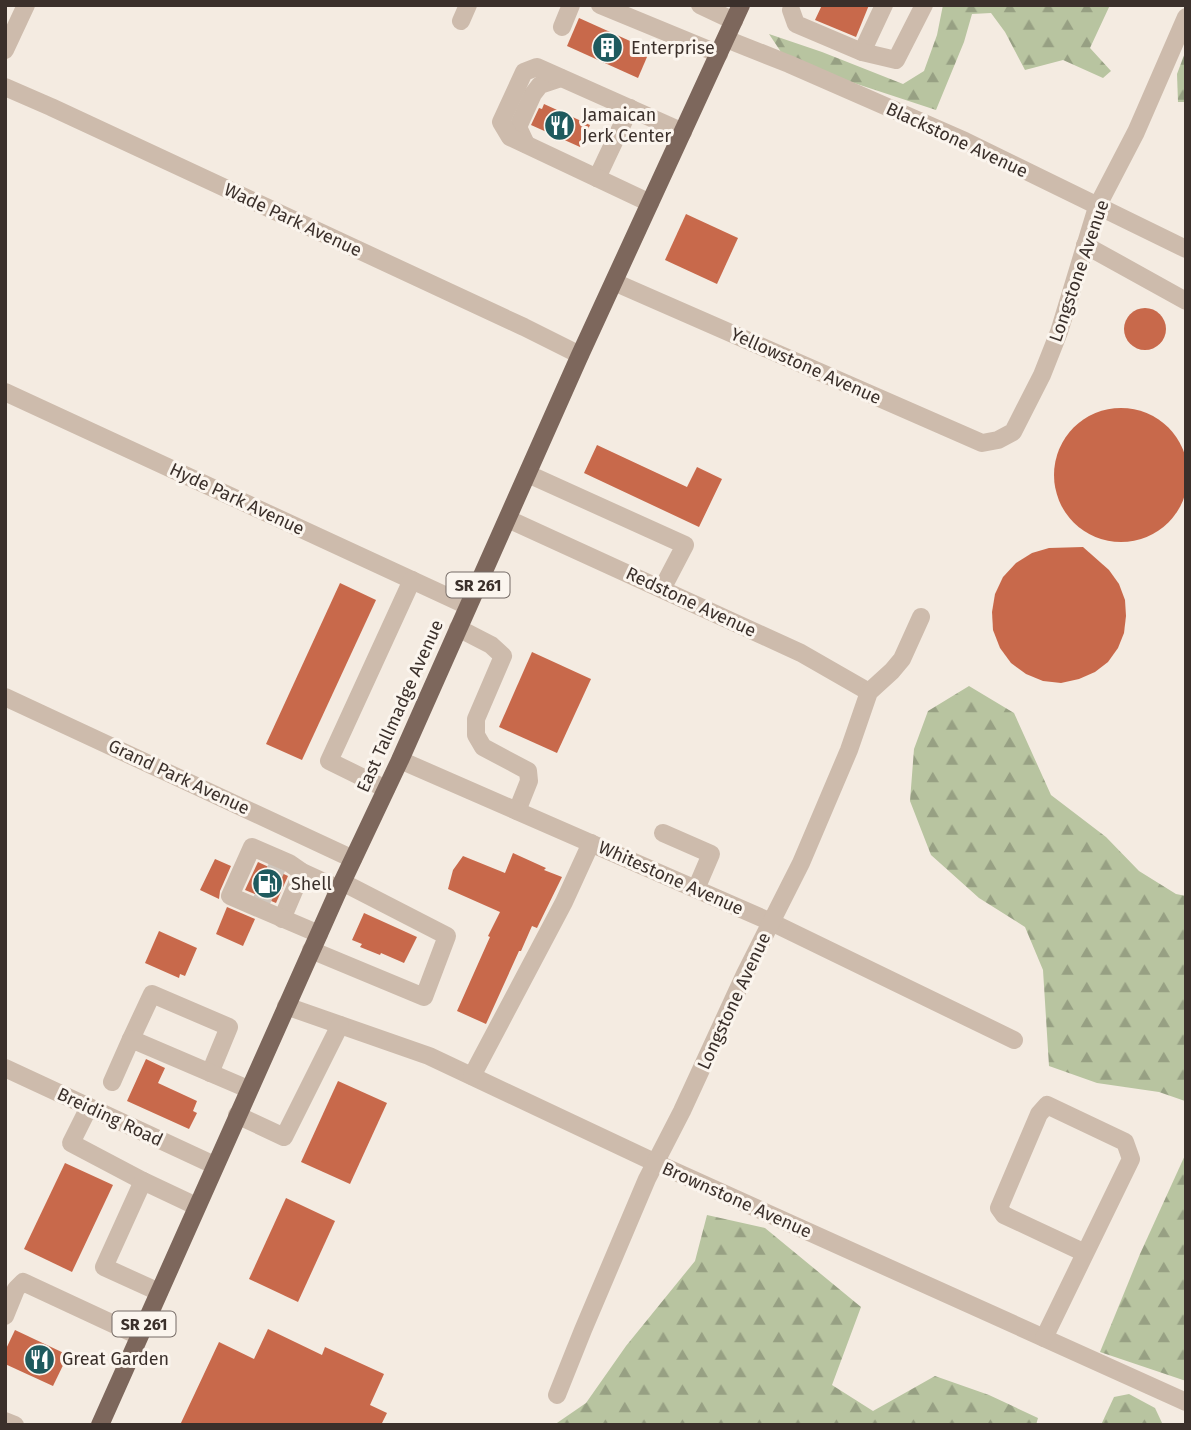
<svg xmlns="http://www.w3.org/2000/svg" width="1191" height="1430" font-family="'Fira Sans',sans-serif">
	<defs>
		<pattern id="forest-firs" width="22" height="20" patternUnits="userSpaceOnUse" patternTransform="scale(1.75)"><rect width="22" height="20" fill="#b8c4a0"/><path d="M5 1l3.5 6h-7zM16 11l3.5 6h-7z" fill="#97a083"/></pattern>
	</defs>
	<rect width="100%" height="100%" fill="#f4ebe1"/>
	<g fill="url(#forest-firs)">
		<polygon points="943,5 1110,5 1090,48 1111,71 1103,78 1063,60 1025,70 1005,32 991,13 972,14 964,42 936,110 787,61 769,34 822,52 903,84 924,71 937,35"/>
		<polygon points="1186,50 1186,102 1178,102 1177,74"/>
		<polygon points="969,686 1014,713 1051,795 1106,837 1139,871 1176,894 1186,896 1186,1103 1185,1101 1159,1092 1097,1083 1049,1066 1043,970 1025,927 979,898 931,855 910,801 914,749 928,711"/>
		<polygon points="1186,1153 1186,1381 1100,1352 1140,1254"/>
		<polygon points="707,1215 765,1228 861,1307 832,1385 873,1411 935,1376 989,1395 1038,1418 1036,1425 554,1425 586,1403 626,1346 695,1261"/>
		<polygon points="1129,1394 1155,1408 1163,1425 1101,1425 1114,1397"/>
	</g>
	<g fill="#c8694b">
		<polygon points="822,5 869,5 856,37 815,20"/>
		<polygon points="579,18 650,50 638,78 567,46"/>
		<polygon points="544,104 590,125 580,147 531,125 539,108 542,109"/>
		<polygon points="686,214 738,238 717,284 665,260"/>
		<circle cx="1145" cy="329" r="21"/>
		<circle cx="1121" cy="475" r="67"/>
		<polygon points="597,445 687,487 697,467 722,479 699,527 584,473"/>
		<polygon points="1083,547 1109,570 1119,584 1125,600 1126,616 1124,633 1118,648 1108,662 1095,672 1079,679 1061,683 1043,681 1026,674 1011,663 1000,648 993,630 992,612 995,594 1003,577 1016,563 1032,553 1049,548"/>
		<polygon points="340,583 376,600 302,760 266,744"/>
		<polygon points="532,652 591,679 557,753 499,727"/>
		<polygon points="513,853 546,868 544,870 562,877 537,928 532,926 521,951 519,951 486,1024 457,1011 490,937 488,936 500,912 448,889 453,870 463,856 505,873"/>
		<polygon points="215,859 231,866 220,891 219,899 200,890"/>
		<polygon points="258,862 288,876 276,903 245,890"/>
		<polygon points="227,907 255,919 243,946 216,934"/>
		<polygon points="364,913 417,937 404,963 381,953 380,955 360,947 362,944 352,940"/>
		<polygon points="159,931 197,948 185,976 180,974 179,978 145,963"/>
		<polygon points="146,1059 165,1068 158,1083 197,1101 193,1111 197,1113 189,1129 127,1101"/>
		<polygon points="338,1081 387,1103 350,1184 301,1162"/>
		<polygon points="65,1163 113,1185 72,1272 24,1249"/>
		<polygon points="286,1198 335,1221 298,1302 249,1279"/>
		<polygon points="268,1329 322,1355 325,1347 384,1374 370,1405 387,1413 381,1425 180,1425 219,1342 254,1359"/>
		<polygon points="15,1330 68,1355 53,1386 5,1364 5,1351"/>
	</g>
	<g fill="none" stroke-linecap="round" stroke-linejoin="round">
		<polyline stroke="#cfc6bd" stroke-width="18" stroke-dasharray="18 9" stroke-linecap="butt" points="261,902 277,867"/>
		<g stroke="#cdbbac" stroke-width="18">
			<polyline points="600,5 719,54"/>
			<polyline points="700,5 734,21"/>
			<polyline points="791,10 796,24 862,52 884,5"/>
			<polyline points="461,21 468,5"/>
			<polyline points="562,27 571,5"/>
			<polyline points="726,39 789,64 965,141 1186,249"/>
			<polyline points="5,50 26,5"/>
			<polyline points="862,52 896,60 924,5"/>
			<polyline points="5,87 51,107 524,327 580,355"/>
			<polyline points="526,144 518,127 533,94 540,85 561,78"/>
			<polyline points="597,178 630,108"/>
			<polyline points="650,203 510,137 501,122 524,72 537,67 683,132"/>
			<polyline points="1085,245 1186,301"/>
			<polyline points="614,282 982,443 998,440 1013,432 1042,375 1059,332 1097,207 1136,132 1186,17"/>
			<polyline points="5,392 468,606"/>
			<polyline points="528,474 685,545 662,589"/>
			<polyline points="508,519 801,653 869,692"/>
			<polyline points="458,628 491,645 503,656 476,719 476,735 483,747 528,771 529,781 517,811"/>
			<polyline points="5,697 353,859"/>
			<polyline points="400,760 771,922 1014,1040"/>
			<polyline points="386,789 329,761 412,580"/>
			<polyline points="663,833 711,854 696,889"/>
			<polyline points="282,919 302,872"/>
			<polyline points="319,934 230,896 252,847 289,863 302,872 339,889"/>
			<polyline points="311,950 424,997 447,936 342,882"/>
			<polyline points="286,1006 429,1056 656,1163 1186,1402"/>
			<polyline points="131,1039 152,994 229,1027 210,1073"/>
			<polyline points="5,1068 214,1165"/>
			<polyline points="472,1076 564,902 591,843"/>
			<polyline points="112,1082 131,1039 248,1089"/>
			<polyline points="89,1107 71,1143 143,1181"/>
			<polyline points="237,1115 284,1137 340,1025"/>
			<polyline points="159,1292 104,1267 143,1181 196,1206"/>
			<polyline points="5,1316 16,1289 23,1282 139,1336"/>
			<polyline points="1044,1338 1131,1159 1125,1142 1047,1105 1039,1114 999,1208 1004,1215 1085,1253"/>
			<polyline points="557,1395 583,1330 647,1179 682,1111 745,974 801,863 849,750 869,692 892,671 902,659 921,617"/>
			<polyline points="5,1421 15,1425"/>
		</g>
		<polyline stroke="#7d675c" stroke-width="18" points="100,1425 339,889 400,760 580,355 741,5"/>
	</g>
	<defs>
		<symbol id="building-disc" viewBox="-11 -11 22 22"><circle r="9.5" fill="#1f5a5e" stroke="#fbf5ee"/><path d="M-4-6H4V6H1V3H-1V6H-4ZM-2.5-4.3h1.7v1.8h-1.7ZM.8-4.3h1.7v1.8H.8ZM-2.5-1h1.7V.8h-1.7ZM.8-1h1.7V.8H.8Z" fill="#fff"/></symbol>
		<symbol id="restaurant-disc" viewBox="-11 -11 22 22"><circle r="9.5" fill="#1f5a5e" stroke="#fbf5ee"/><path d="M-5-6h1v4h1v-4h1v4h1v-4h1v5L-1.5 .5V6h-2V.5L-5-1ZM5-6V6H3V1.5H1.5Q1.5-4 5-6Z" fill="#fff"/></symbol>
		<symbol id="fuel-disc" viewBox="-11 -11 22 22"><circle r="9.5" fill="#1f5a5e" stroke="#fbf5ee"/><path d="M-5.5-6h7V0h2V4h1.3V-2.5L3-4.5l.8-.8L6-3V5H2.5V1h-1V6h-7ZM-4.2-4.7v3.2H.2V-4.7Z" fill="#fff"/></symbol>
	</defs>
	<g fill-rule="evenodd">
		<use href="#building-disc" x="590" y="30" width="35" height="35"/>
		<use href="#restaurant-disc" x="542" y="108" width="35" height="35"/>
		<use href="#fuel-disc" x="250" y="866" width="35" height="35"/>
		<use href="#restaurant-disc" x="22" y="1342" width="35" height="35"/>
	</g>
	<g text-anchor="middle" stroke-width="6" stroke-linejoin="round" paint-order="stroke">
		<g fill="#fbf5ee" stroke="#756b66" stroke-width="2">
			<rect x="446.5" y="572.5" width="63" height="25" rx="5"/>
			<rect x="112.5" y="1311.5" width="63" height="25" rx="5"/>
		</g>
		<g font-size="16" font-weight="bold" fill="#3b302b">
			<text x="478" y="591">SR 261</text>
			<text x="144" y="1330">SR 261</text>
		</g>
		<g font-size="18" fill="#3b302b" stroke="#fbf5ee" text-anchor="start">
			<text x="631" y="54">Enterprise</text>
			<text x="582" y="121">Jamaican<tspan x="582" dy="21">Jerk Center</tspan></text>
			<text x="291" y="890">Shell</text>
			<text x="62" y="1365">Great Garden</text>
		</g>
		<g font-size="18" fill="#3b302b" stroke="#fbf5ee">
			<text transform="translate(957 140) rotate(25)" y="6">Blackstone Avenue</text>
			<text transform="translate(293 220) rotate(25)" y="6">Wade Park Avenue</text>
			<text transform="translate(1079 271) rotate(-71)" y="6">Longstone Avenue</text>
			<text transform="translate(806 366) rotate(24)" y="6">Yellowstone Avenue</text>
			<text transform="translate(237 499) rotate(25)" y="6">Hyde Park Avenue</text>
			<text transform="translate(691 602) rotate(25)" y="6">Redstone Avenue</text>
			<text transform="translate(400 706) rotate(-66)" y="6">East Tallmadge Avenue</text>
			<text transform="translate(179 777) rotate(25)" y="6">Grand Park Avenue</text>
			<text transform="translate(671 878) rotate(24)" y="6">Whitestone Avenue</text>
			<text transform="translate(734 1001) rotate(-65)" y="6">Longstone Avenue</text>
			<text transform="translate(110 1117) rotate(25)" y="6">Breiding Road</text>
			<text transform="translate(737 1200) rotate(24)" y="6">Brownstone Avenue</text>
		</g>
	</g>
	<rect width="1191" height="1430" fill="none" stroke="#3b302b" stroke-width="14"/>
</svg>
